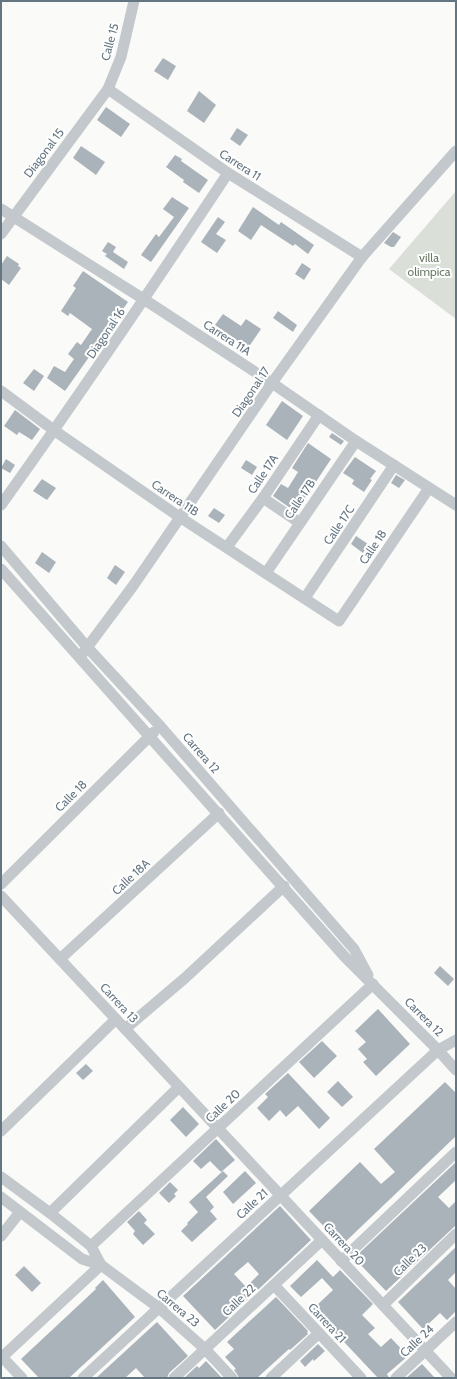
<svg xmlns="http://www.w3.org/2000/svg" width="457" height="1379" font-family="Cabin,sans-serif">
	<rect width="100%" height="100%" fill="#fafaf8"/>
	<polygon fill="#dadfd7" points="456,191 456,319 389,269"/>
	<g fill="#aab3b9" fill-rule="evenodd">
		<polygon points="163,58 176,66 168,80 154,71"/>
		<polygon points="199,91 216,105 204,123 187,111"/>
		<polygon points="106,107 130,124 121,137 97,120"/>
		<polygon points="237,128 248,135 240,146 230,139"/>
		<polygon points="81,146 105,162 96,175 73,158"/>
		<polygon points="175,155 182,159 181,161 208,180 199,193 183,182 184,180 166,167"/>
		<polygon points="172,197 189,208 151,262 141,255 156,234 159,237 174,217 163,209"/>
		<polygon points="253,207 279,225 281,222 314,245 308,254 295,244 293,246 261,225 251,240 238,231"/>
		<polygon points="218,217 225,222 216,234 226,240 217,253 201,242"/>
		<polygon points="393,232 401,237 394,247 391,247 384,243"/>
		<polygon points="108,242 116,247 113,252 128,262 124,269 105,256 107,254 102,251"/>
		<polygon points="7,256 19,264 18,266 21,268 9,285 1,279 1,265"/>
		<polygon points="302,263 311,269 304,280 295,274"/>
		<polygon points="83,271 128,302 65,391 47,378 54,366 65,372 74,359 68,354 77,342 81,345 92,329 70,313 68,316 61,311 76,288 73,286"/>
		<polygon points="278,311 297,325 293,332 273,318"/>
		<polygon points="223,314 241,326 246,319 261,329 248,348 215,325"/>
		<polygon points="34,369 44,376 34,391 23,383"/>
		<polygon points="282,401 303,416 287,440 266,425"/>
		<polygon points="15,410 40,429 32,440 19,432 17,435 4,426"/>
		<polygon points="332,433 344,441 341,445 329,437"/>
		<polygon points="308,443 331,459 296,512 273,496 281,484 288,488 298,472 292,468"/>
		<polygon points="355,457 376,471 370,479 372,480 364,492 352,484 354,480 343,473"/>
		<polygon points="6,459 15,465 10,473 1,468"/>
		<polygon points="246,460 257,467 252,475 241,468"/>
		<polygon points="396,475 405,480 399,488 391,483"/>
		<polygon points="42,479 56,488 47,500 33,491"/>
		<polygon points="214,508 225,515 219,523 208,516"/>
		<polygon points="356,536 368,544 363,553 351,544"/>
		<polygon points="42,552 56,562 49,573 35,563"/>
		<polygon points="115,565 125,572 116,585 107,578"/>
		<polygon points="440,966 454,979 448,986 434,973"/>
		<polygon points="378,1009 410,1044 376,1076 363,1062 367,1059 358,1049 366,1042 355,1031"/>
		<polygon points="322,1041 337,1056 314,1078 299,1062"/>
		<polygon points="86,1064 93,1071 83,1080 76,1073"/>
		<polygon points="288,1073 330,1118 319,1129 298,1106 286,1117 280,1110 269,1121 257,1108 268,1097 265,1094"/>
		<polygon points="338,1081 353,1097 342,1107 327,1092"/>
		<polygon points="445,1082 456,1093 456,1136 342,1245 309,1211 360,1162 381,1184 395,1172 374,1149"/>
		<polygon points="183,1107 199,1124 186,1137 170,1120"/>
		<polygon points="216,1139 235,1160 221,1172 210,1161 201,1169 193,1161"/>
		<polygon points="456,1162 456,1180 438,1197 449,1208 456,1201 456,1225 386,1291 354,1258"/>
		<polygon points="223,1171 228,1176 206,1197 214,1207 210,1211 217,1219 192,1242 181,1231 188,1224 187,1223 198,1212 189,1202"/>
		<polygon points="245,1171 256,1183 233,1204 223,1192"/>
		<polygon points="170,1182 178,1190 174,1194 176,1196 169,1203 159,1193"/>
		<path d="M280 1206 311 1240 215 1330 183 1296ZM248 1262 259 1274 246 1287 234 1274Z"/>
		<polygon points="139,1211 147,1220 144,1223 155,1234 143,1245 133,1234 135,1231 127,1222"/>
		<polygon points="456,1247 456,1272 448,1280 456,1289 456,1311 447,1320 440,1313 423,1329 398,1302"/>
		<polygon points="317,1260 333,1277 340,1270 373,1304 362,1315 375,1328 368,1334 381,1347 391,1338 408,1356 387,1374 389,1378 378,1378 313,1309 333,1290 322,1278 301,1297 290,1286"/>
		<polygon points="24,1266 41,1283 32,1292 15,1275"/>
		<polygon points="103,1280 135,1317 69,1378 39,1378 21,1359 96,1289 95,1288"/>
		<polygon points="276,1297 308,1331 307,1332 308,1334 290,1350 289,1349 257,1378 239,1378 237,1374 234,1370 236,1369 225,1357 234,1349 227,1342"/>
		<polygon points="157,1322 188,1356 169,1373 167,1378 145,1378 136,1368 125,1378 96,1378"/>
		<polygon points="318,1344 325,1351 314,1361 313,1359 305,1367 300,1361"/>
		<polygon points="206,1361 222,1378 184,1378 197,1366 199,1368"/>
		<polygon points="422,1364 435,1378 406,1378"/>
	</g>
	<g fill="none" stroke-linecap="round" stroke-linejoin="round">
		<g stroke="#c3c8cc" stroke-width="11">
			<polyline points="108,89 228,173 362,257"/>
			<polyline points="1,209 145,300 272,383 356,441 456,505"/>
			<polyline points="1,234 108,89 121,57 134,1"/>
			<polyline points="1,391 55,431 181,518 339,621 429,488"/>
			<polyline points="263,498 300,523"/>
			<path d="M1 505C79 396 154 285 228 173"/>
			<polyline points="1,546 87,647 161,727 354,949 368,975"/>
			<polyline points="227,547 263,498 319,415"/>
			<polyline points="1,569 345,957 438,1050 456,1070"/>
			<polyline points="266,573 356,441"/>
			<polyline points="305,598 394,465"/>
			<polyline points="80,657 133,586 272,383 362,257 456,151"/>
			<polyline points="1,884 154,732"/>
			<polyline points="1,896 451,1378"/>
			<polyline points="60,959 219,813"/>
			<polyline points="125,1029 185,978 284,886"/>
			<polyline points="1,1131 116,1019"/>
			<polyline points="1,1177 50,1213 91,1246 101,1265"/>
			<polyline points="1,1197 82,1259 101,1265 159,1308 205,1349 232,1378"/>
			<polyline points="50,1213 179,1087"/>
			<polyline points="1,1236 20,1212"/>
			<polyline points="91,1246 373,984"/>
			<polyline points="341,1261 456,1152"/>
			<polyline points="274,1285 361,1378"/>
			<polyline points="383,1305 456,1234"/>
			<polyline points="2,1357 22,1378"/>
			<polyline points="1,1358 101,1265"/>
			<polyline points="83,1378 438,1050 456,1040"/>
			<polyline points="174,1378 322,1240"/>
			<polyline points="271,1378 319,1333"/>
			<polyline points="396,1378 456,1322"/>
		</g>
	</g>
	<g text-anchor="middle" stroke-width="4" stroke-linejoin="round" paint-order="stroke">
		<g font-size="12" fill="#657683" stroke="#fff">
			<text transform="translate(110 42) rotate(-75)" y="4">Calle 15</text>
			<text transform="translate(44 153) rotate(-53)" y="4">Diagonal 15</text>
			<text transform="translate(240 165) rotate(33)" y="4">Carrera 11</text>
			<text transform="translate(106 333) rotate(-56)" y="4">Diagonal 16</text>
			<text transform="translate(227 338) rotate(33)" y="4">Carrera 11A</text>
			<text transform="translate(251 392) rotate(-56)" y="4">Diagonal 17</text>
			<text transform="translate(263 474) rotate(-56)" y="4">Calle 17A</text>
			<text transform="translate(175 498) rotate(34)" y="4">Carrera 11B</text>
			<text transform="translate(300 499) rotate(-56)" y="4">Calle 17B</text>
			<text transform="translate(339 525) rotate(-56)" y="4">Calle 17C</text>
			<text transform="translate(373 547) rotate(-56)" y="4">Calle 18</text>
			<text transform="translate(201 753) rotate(49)" y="4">Carrera 12</text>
			<text transform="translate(71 796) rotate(-45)" y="4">Calle 18</text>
			<text transform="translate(131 877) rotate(-43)" y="4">Calle 18A</text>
			<text transform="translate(119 1003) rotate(47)" y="4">Carrera 13</text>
			<text transform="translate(424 1017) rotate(45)" y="4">Carrera 12</text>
			<text transform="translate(223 1106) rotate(-43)" y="4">Calle 20</text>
			<text transform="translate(252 1204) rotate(-43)" y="4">Calle 21</text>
			<text transform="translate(344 1244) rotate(47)" y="4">Carrera 20</text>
			<text transform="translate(410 1260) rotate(-44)" y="4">Calle 23</text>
			<text transform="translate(239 1300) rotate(-43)" y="4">Calle 22</text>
			<text transform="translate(178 1308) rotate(40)" y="4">Carrera 23</text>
			<text transform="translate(327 1323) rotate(47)" y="4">Carrera 21</text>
			<text transform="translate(417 1341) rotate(-43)" y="4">Calle 24</text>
		</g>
		<g font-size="12" fill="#687a64" stroke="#fff">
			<text x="429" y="262">villa<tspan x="429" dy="14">olimpica</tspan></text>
		</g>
	</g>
	<rect width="457" height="1379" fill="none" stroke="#657683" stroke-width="4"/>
</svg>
